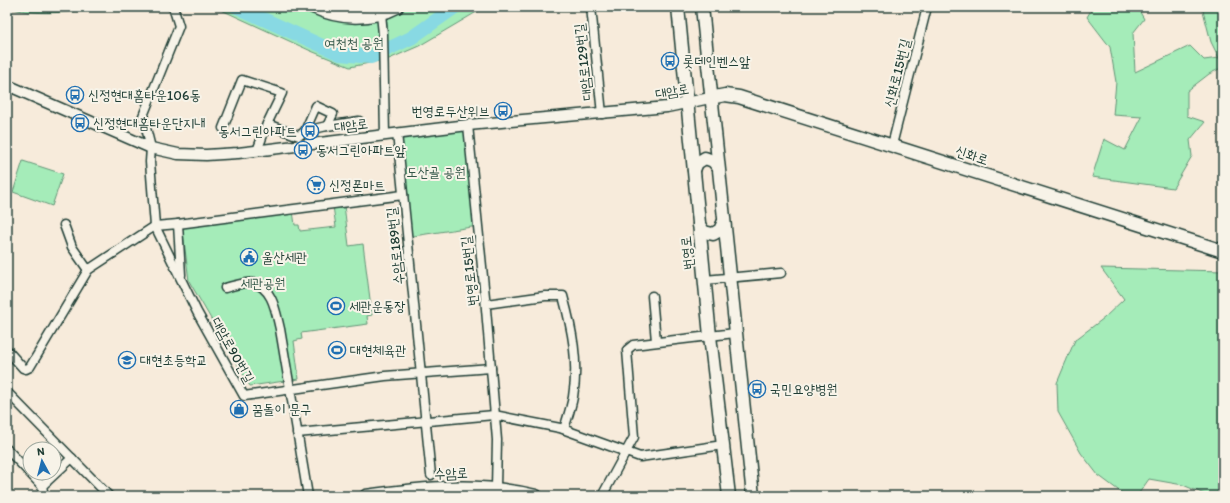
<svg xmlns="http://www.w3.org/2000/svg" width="1230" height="503" font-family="Itim,'Poor Story',sans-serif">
	<rect width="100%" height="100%" fill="#f7ebdb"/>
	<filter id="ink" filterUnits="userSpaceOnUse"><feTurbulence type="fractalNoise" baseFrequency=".025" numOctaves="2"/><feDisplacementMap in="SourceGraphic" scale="8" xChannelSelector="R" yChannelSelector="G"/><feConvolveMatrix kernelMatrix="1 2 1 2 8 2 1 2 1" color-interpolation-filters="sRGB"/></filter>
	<g filter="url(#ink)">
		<g fill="#a5ecb9" stroke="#629476">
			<path d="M8 7H99C77 13 29 16 8 7Z"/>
			<polygon points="215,7 313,7 349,20 401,7 485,7 419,46 389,59 350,67 311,51"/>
			<polygon points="1093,7 1137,7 1144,19 1133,33 1135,72 1190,46 1204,60 1219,58 1211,42 1202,7 1223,7 1223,67 1209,74 1187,91 1187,116 1205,122 1190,140 1192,156 1173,188 1092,177 1104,139 1125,150 1142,117 1113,115 1116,82 1110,47 1087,17"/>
			<polygon points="468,125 478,226 407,237 397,133"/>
			<polygon points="23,161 63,174 52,206 13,192"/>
			<polygon points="344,205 349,246 363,244 372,315 367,316 368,324 301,333 302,339 294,341 299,379 250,386 189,281 182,225 293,211 295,225 299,225 300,231 336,227 333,206"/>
			<polygon points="1101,268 1223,271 1223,496 1209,496 1183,485 1149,479 1137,496 1126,496 1098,475 1081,453 1058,412 1057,383 1075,340 1104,318 1124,299"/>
		</g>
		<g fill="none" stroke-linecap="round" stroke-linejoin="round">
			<polyline stroke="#88d9e3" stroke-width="14" points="237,7 340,54 371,57 411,38 455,7"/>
			<defs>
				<g id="minor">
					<polyline points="173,7 179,26 143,116 151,148 150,162 155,226 197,312 244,396 385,376 491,368"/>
					<polyline points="378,7 381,14 383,34 385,135"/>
					<polyline points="591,7 602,114"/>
					<polyline points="468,125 485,297 497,440 496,488"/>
					<polyline points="223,128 242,80 282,93 267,124"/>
					<polyline points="305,131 327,126"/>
					<polyline points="397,133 431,475"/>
					<polyline points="892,145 927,7"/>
					<polyline points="257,151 267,124 299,136 305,131 316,106 333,114 327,126 359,121"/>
					<polyline points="178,224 403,195"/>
					<polyline points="64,225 72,247 88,270"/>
					<polyline points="705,280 781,273"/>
					<path d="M225 288C233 286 246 281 253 283 273 287 276 313 280 329L308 496"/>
					<polyline points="652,296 656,341"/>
					<path d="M486 304 545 296H563C572 329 579 362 573 397 571 408 567 419 564 429"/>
					<polyline points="7,350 23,368 26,369 30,367 88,270 155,226 178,224 181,275"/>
					<polyline points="7,392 109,496"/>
					<polyline points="297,433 494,415 560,428 640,457 723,445"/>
					<polyline points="7,449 42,486 44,496"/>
					<polyline points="42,486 72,458"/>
					<polyline points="602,496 634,437 627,350 633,345 735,333"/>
				</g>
				<polyline id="tertiary" points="7,85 151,148 178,154 206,155 238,153 468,125 667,107 710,98"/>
				<g id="secondary">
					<path d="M313 7C339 19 371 21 397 7"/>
					<polyline points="678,7 710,336 729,496"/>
					<polyline points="702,7 753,496"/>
					<polyline points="710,98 725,95 739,97 1223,251"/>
					<polyline points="694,170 697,163 705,158 713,161 718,167"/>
					<polyline points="699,225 704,232 713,234 720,230 723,223"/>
					<path d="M366 496C423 488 480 482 536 496"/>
				</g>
			</defs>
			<use href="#minor" stroke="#1f3d34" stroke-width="11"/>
			<use href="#tertiary" stroke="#1f3d34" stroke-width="13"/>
			<use href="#secondary" stroke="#1f3d34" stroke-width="15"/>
			<use href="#minor" stroke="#f7f3e8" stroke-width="8"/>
			<use href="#tertiary" stroke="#f7f3e8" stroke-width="10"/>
			<use href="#secondary" stroke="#f7f3e8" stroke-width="12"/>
		</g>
	</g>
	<defs>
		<symbol id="bus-ring" viewBox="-11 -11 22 22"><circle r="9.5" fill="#f7f3e8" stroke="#1f6fb2" stroke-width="1.5"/><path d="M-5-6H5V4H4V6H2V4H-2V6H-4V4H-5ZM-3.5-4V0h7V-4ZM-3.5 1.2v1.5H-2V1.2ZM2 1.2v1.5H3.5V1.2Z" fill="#1f6fb2"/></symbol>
		<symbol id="supermarket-ring" viewBox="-11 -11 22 22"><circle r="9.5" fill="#f7f3e8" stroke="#1f6fb2" stroke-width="1.5"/><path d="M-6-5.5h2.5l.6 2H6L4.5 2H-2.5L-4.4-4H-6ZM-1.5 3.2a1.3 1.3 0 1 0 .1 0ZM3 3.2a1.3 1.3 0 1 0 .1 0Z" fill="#1f6fb2"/></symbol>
		<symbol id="civic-ring" viewBox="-11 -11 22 22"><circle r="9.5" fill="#f7f3e8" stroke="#1f6fb2" stroke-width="1.5"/><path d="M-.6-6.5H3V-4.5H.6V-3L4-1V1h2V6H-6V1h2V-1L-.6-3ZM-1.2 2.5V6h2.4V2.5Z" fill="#1f6fb2"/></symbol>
		<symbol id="stadium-ring" viewBox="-11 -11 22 22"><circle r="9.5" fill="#f7f3e8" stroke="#1f6fb2" stroke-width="1.5"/><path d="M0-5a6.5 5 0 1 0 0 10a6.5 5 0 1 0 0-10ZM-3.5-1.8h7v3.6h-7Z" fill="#1f6fb2"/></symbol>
		<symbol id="school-ring" viewBox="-11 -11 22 22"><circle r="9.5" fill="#f7f3e8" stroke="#1f6fb2" stroke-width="1.5"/><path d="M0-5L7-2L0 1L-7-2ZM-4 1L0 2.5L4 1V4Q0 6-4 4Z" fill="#1f6fb2"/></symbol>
		<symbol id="shop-ring" viewBox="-11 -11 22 22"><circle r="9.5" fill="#f7f3e8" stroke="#1f6fb2" stroke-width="1.5"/><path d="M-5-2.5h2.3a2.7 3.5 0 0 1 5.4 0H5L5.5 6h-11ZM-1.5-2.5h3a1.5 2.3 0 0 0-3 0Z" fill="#1f6fb2"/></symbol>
	</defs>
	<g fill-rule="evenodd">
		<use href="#bus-ring" x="660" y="51" width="20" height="20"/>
		<use href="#bus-ring" x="65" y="85" width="20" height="20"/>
		<use href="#bus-ring" x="493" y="101" width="20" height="20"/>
		<use href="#bus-ring" x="70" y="113" width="20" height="20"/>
		<use href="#bus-ring" x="300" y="121" width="20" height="20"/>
		<use href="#bus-ring" x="293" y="140" width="20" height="20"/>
		<use href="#supermarket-ring" x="306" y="175" width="20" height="20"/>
		<use href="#civic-ring" x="239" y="247" width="20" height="20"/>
		<use href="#stadium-ring" x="326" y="296" width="20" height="20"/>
		<use href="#stadium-ring" x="327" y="340" width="20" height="20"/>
		<use href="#school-ring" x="117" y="350" width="20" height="20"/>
		<use href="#bus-ring" x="747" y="379" width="20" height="20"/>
		<use href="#shop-ring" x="229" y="399" width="20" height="20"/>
	</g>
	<g text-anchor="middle" stroke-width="4" stroke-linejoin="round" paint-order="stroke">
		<g font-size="14" fill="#335748" stroke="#f7f3e8">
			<text x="354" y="48">여천천 공원</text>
			<text x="436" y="177">도산골 공원</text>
			<text x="263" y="288">세관공원</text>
		</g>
		<g font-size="14" fill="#1f3d34" stroke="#f7f3e8" text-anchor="start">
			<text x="683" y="66">롯데인벤스앞</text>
			<text x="88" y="100">신정현대홈타운106동</text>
			<text x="490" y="116" text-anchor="end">번영로두산위브</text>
			<text x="93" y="128">신정현대홈타운단지내</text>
			<text x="297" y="136" text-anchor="end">동서그린아파트</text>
			<text x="316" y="155">동서그린아파트앞</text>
			<text x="329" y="190">신정폰마트</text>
			<text x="262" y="262">울산세관</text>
			<text x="349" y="311">세관운동장</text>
			<text x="350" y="355">대현체육관</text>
			<text x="140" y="365">대현초등학교</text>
			<text x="770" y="394">국민요양병원</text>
			<text x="252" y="414">꿈돌이 문구</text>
		</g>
		<g font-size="14" fill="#1f3d34" stroke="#f7f3e8">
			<text transform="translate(583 62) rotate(-96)" y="5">대암로129번길</text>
			<text transform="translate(897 73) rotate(-76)" y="5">신화로15번길</text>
			<text transform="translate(672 91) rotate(-10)" y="5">대암로</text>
			<text transform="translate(351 125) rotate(-7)" y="5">대암로</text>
			<text transform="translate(972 155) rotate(18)" y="5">신화로</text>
			<text transform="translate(395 246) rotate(-96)" y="5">수암로189번길</text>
			<text transform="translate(687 253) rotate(-96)" y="5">번영로</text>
			<text transform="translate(469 271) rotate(-96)" y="5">번영로15번길</text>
			<text transform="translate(233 350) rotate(61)" y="5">대암로90번길</text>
			<text transform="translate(451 473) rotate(-2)" y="5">수암로</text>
		</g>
	</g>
	<rect width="1230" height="503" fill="none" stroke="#f7f3e8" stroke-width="24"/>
	<rect x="12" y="12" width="1206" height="479" fill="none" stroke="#1f3d34" stroke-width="1.5" filter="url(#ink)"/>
	<g transform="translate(42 461) rotate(353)"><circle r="19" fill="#f7f3e8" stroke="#a1aaa0"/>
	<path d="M0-3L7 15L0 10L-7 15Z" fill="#1f6fb2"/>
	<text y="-6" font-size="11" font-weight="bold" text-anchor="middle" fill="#1f3d34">N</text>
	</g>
</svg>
